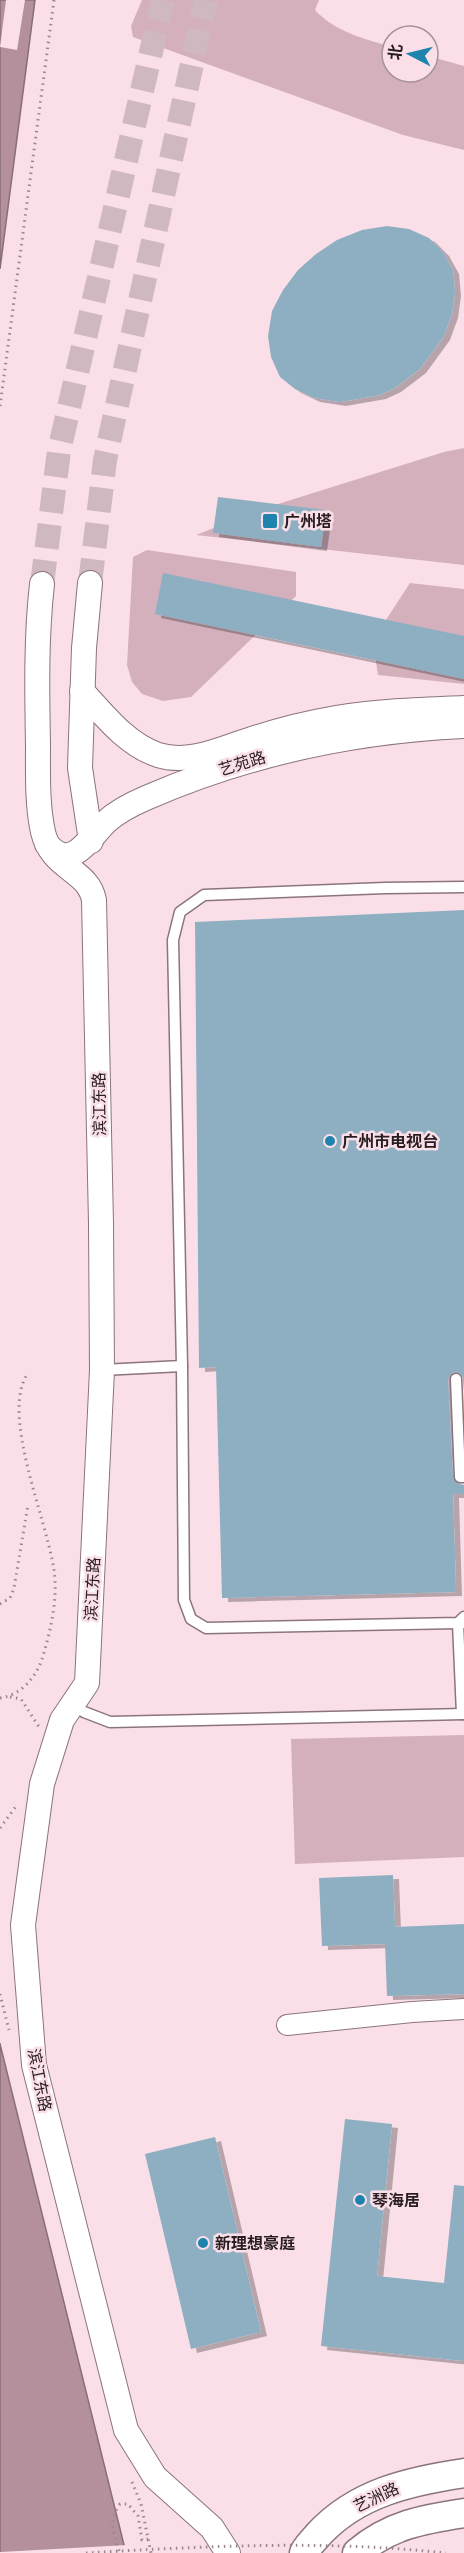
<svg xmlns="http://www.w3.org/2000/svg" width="464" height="2553" font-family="'Crimson Pro','Noto Sans SC',serif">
	<defs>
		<filter id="shadow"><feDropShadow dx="6" dy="4" stdDeviation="0" flood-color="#0004"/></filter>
	</defs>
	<rect width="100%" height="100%" fill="#fadfe8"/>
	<g fill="#d4b0bc">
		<path d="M142 0H319L315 10C335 32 365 39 392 47V72H428V56L464 66V150L403 135 133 37 131 26Z"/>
		<polygon points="464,448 464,565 196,535 259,510 444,452"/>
		<polygon points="147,550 296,572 296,596 191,697 163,701 142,694 132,682 127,665 133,557"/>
		<polygon points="410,583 464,589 464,684 378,675 374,648 382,626"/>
		<polygon points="464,1735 464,1857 295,1864 291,1739"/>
	</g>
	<g fill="#b3909b" stroke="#896e76" stroke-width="1.5">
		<polygon points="0,0 35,0 0,269"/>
		<polygon points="0,2043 0,2044 126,2553 0,2553"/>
	</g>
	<g fill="#fadfe8">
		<polygon points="6,0 25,0 17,50 0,47"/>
		<polygon points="128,2545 129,2553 0,2553 0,2552"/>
	</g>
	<g fill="#8eafc2" filter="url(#shadow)">
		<polygon points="387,226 409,229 429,238 443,252 453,270 455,292 452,314 444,336 420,369 395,388 380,395 340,402 314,398 295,389 280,377 271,357 268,336 272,311 283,290 298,270 316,254 337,240 362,230"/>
		<polygon points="218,497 326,510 321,547 213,533"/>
		<polygon points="163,573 464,636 464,679 155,614"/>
		<polygon points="464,910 464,1391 463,1378 460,1373 453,1372 448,1379 453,1477 456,1483 464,1485 464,1494 453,1494 456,1592 222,1598 216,1367 199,1368 195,922"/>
		<polygon points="393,1875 395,1927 464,1924 464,1994 387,1996 385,1944 322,1946 319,1878"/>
		<polygon points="345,2119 392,2124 377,2276 444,2283 454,2185 464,2186 464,2361 321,2346"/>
		<polygon points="215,2137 261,2332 191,2349 145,2154"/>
	</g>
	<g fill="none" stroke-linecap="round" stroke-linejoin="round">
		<g stroke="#d0b8c0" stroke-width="24" stroke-dasharray="24 12" stroke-linecap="butt">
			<polyline points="90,583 105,460 206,0"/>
			<polyline points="42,584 59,451 163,0"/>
		</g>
		<defs>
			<g id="service">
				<polyline points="182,1366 184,1600 191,1619 206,1628 458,1623 464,1617"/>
				<polyline points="102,1370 182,1366 173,940 180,912 204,895 385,888 464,887"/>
				<polyline points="456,1379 460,1477 464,1477"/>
				<polyline points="73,1704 84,1712 110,1722 464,1714"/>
				<polyline points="462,1714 458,1623 463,1623"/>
			</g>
			<polyline id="minor" points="287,2025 412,2012 464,2009"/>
			<g id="tertiary">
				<polyline points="90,583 84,648 80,768 91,841"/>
				<path d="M42 584C36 637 37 691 38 745 38 773 37 805 43 832 52 870 88 869 94 900L101 1223 102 1370 87 1683 62 1720 42 1784 23 1925 34 2065 126 2430 155 2477 212 2528 228 2553"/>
				<path d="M82 691C104 715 126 744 158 755 190 765 222 748 252 739 279 730 307 723 336 718 378 711 421 710 464 708"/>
				<path d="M47 844C72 874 90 836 107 821 118 811 132 804 146 798 247 754 354 731 464 726"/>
			</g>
			<g id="secondary">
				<path d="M304 2553C307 2546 313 2541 318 2535 356 2493 410 2481 464 2473"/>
				<path d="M357 2553C389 2525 424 2519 464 2513"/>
			</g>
		</defs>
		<use href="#service" stroke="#8c747c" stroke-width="13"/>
		<use href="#minor" stroke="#8c747c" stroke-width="22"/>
		<use href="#tertiary" stroke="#8c747c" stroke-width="26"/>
		<use href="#secondary" stroke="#8c747c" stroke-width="31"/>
		<g stroke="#9a878d" stroke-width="3" stroke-dasharray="1.5 4.5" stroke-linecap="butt">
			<polyline points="0,406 54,0"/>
			<polyline points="0,1604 10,1598 14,1588 28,1505"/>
			<polyline points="10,1697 21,1699 39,1727"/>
			<path d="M0 1698C22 1695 37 1676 43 1656 51 1629 58 1598 54 1570 46 1517 0 1413 28 1373"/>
			<polyline points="0,1828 17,1805"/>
			<polyline points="0,1994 9,2030"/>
			<polyline points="132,2482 141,2504 151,2553"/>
			<path d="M119 2551C114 2534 108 2520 120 2504H128L138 2516 142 2540 149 2539"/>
		</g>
		<use href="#service" stroke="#fff" stroke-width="10"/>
		<use href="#minor" stroke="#fff" stroke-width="20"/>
		<use href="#tertiary" stroke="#fff" stroke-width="24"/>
		<use href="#secondary" stroke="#fff" stroke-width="28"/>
		<path stroke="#9a878d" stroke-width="3" stroke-dasharray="1.5 4.5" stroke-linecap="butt" d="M86 2553C205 2546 326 2540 446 2553"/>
	</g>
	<g fill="#1e83ad" stroke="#fadfe8" stroke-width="2">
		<rect x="262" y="513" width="16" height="16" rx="3"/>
		<circle cx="330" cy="1141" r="6"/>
		<circle cx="360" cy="2200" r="6"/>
		<circle cx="203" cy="2243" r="6"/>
	</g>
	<g text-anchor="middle" stroke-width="5" stroke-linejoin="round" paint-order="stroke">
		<g font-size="16" font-weight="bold" fill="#281e21" stroke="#fadfe8" text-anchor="start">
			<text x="284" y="527">广州塔</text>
			<text x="342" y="1147">广州市电视台</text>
			<text x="372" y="2206">琴海居</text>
			<text x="215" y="2249">新理想豪庭</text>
		</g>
		<g font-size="16" fill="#281e21" stroke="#fadfe8">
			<text transform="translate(242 763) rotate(-17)" y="6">艺苑路</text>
			<text transform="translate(99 1104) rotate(-91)" y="6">滨江东路</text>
			<text transform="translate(92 1589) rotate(-87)" y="6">滨江东路</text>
			<text transform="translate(40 2080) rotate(79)" y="6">滨江东路</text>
			<text transform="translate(376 2497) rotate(-25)" y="6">艺洲路</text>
		</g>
	</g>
	<g transform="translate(410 54) rotate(277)"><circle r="28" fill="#fadfe8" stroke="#a69298" stroke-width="1.5"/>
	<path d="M0-4.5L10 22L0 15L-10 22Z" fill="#1e83ad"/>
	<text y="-9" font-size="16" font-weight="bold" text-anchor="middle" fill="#281e21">北</text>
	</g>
</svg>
